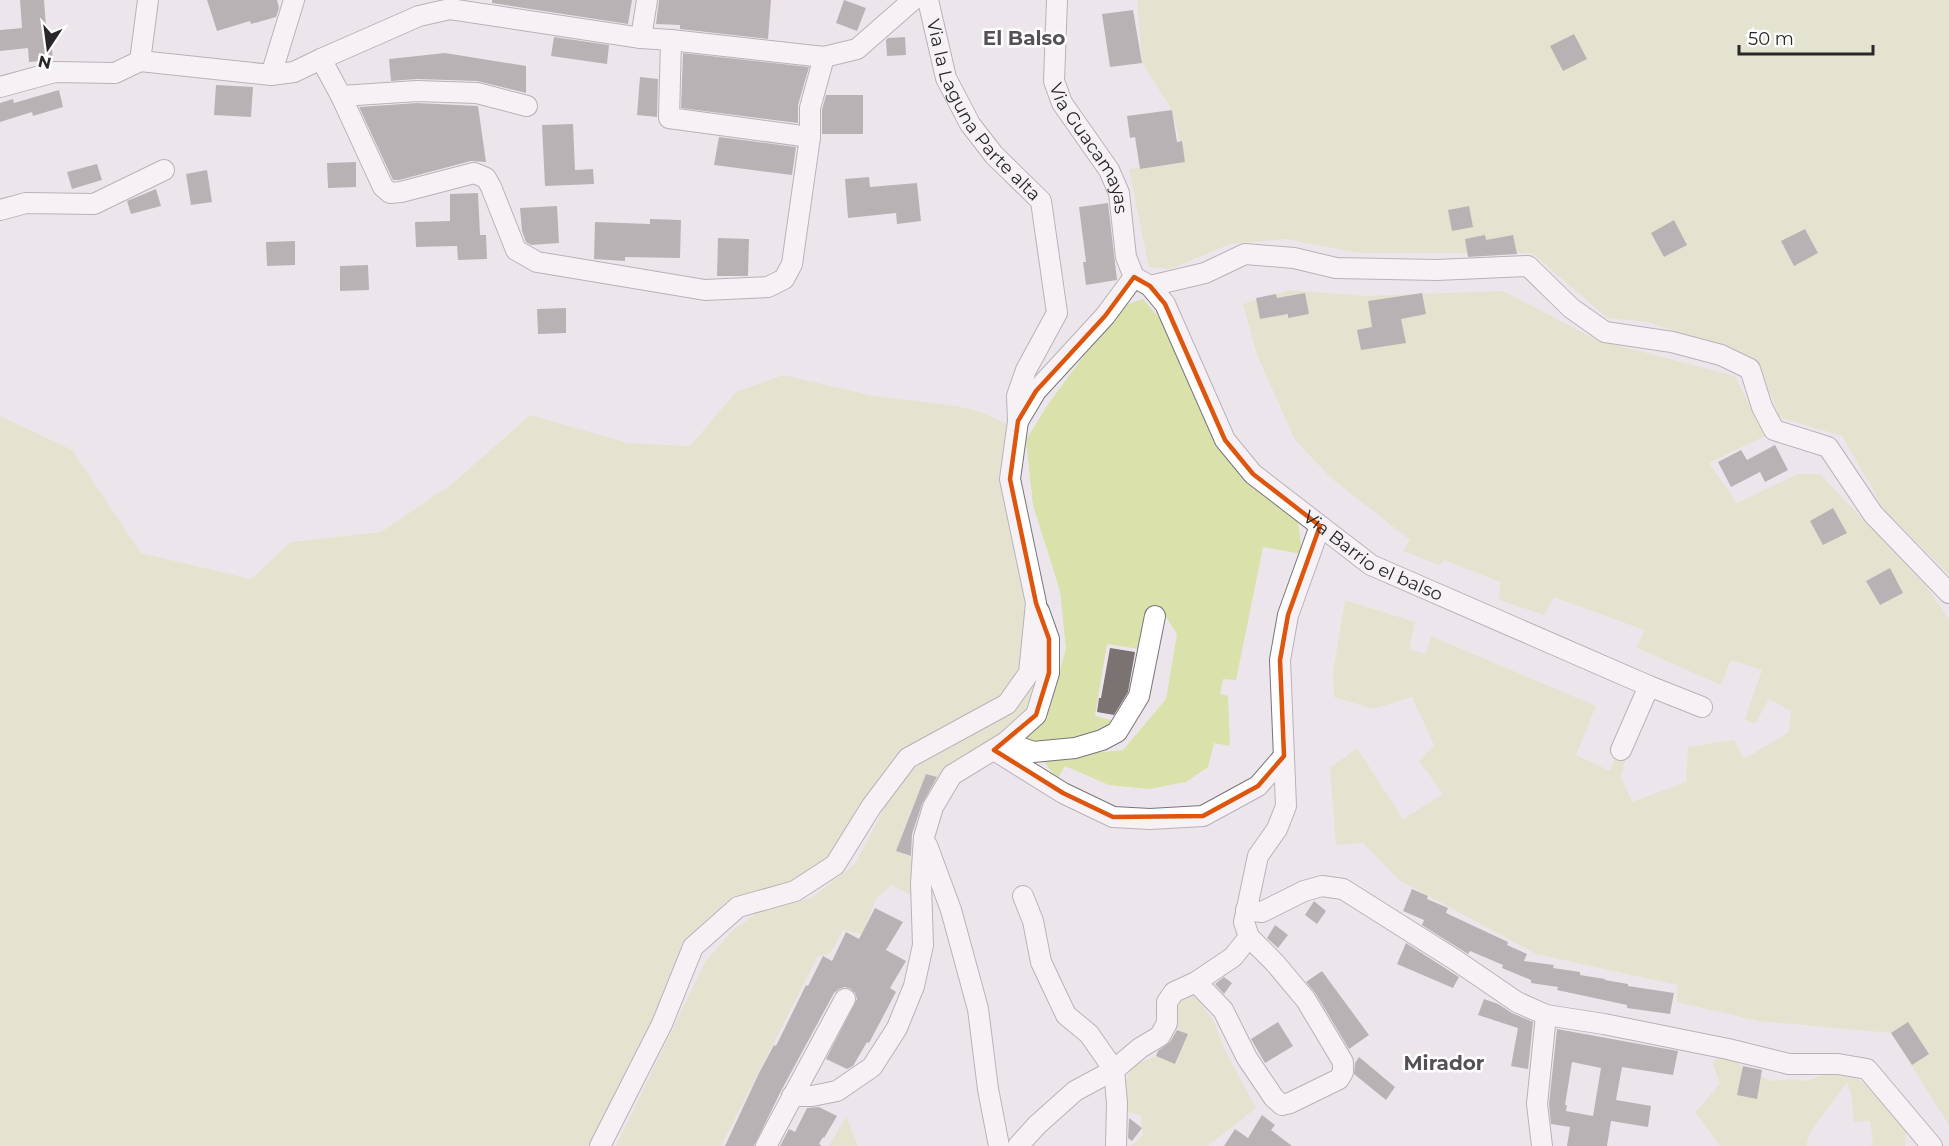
<svg xmlns="http://www.w3.org/2000/svg" width="1949" height="1146" font-family="Montserrat,sans-serif">
	<rect width="100%" height="100%" fill="#ece6ec"/>
	<g fill="#dae1ab">
		<polygon points="1137,0 1949,0 1949,575 1885,511 1842,436 1780,418 1757,360 1648,322 1607,318 1532,253 1359,253 1285,239 1230,244 1171,269 1149,267 1129,169 1185,162 1172,110 1142,63"/>
		<polygon points="1289,290 1364,296 1503,291 1597,340 1735,376 1765,436 1709,463 1737,503 1798,474 1820,474 1926,586 1949,619 1949,1125 1891,1033 1758,1021 1677,1002 1677,985 1536,954 1399,880 1363,843 1336,845 1330,768 1357,748 1403,819 1443,794 1419,761 1434,745 1412,697 1373,709 1334,697 1333,672 1345,600 1415,622 1409,649 1426,654 1431,636 1596,706 1576,755 1610,771 1615,758 1626,757 1621,776 1632,802 1686,782 1688,747 1734,740 1744,759 1789,732 1791,711 1769,699 1755,724 1745,719 1762,670 1731,660 1721,685 1637,648 1644,630 1554,597 1544,615 1499,600 1500,582 1444,560 1439,565 1403,551 1410,540 1331,478 1295,440 1257,355 1243,304"/>
		<polygon points="1143,299 1164,324 1237,471 1298,520 1302,554 1263,547 1236,680 1223,679 1220,694 1228,696 1230,746 1214,743 1208,767 1186,782 1149,789 1109,785 1065,766 1057,780 1042,758 1123,750 1166,699 1177,634 1158,605 1149,608 1139,649 1107,644 1095,716 1114,721 1099,735 1046,747 1025,739 1047,717 1066,648 1060,591 1033,505 1026,440 1049,403 1097,338 1128,304"/>
		<polygon points="783,375 874,396 957,406 984,413 1010,426 1027,628 1018,672 1000,703 924,739 829,862 790,884 726,901 697,934 592,1146 0,1146 0,416 72,450 141,553 251,579 291,542 381,532 452,484 530,415 628,443 690,446 736,392"/>
		<polygon points="1048,657 1031,708 929,802 917,797 896,851 914,858 913,896 892,885 876,899 862,934 843,930 830,954 818,956 721,1146 616,1146 705,962 732,931 758,912 811,898 855,864 888,801 910,772 1034,672"/>
		<path d="M1195 996 1213 1020 1226 1052 1256 1108 1208 1146H1131L1143 1135 1141 1116 1120 1109C1118 1093 1126 1080 1133 1065L1156 1056 1176 1064 1188 1034 1168 1026 1171 1013 1185 997Z"/>
		<polygon points="1736,1057 1741,1067 1752,1074 1762,1076 1770,1081 1790,1079 1806,1081 1830,1072 1858,1079 1873,1090 1906,1132 1905,1146 1871,1146 1873,1143 1870,1121 1854,1122 1851,1093 1847,1082 1811,1131 1806,1146 1720,1146 1695,1112 1720,1084 1713,1064 1716,1058"/>
		<polygon points="846,1116 858,1146 829,1146"/>
	</g>
	<g fill="#7b7372" fill-rule="evenodd">
		<polygon points="20,0 44,0 47,40 51,40 53,60 29,62 28,48 0,51 0,30 22,28"/>
		<polygon points="207,0 277,0 279,8 276,17 251,24 250,21 217,31"/>
		<polygon points="492,0 632,0 628,24 492,3"/>
		<polygon points="659,0 771,0 768,39 680,29 680,25 656,24"/>
		<polygon points="844,0 866,8 857,31 836,23"/>
		<polygon points="1133,10 1142,63 1110,67 1102,14"/>
		<polygon points="1574,34 1587,59 1563,71 1550,46"/>
		<polygon points="554,37 609,45 607,64 551,56"/>
		<polygon points="905,37 906,55 887,56 886,40 888,38"/>
		<polygon points="445,53 526,66 526,93 477,81 417,79 391,81 389,59"/>
		<polygon points="683,53 809,67 798,105 798,123 681,108"/>
		<polygon points="640,77 658,79 657,117 637,115"/>
		<polygon points="216,85 253,87 251,117 214,115"/>
		<polygon points="59,90 63,107 33,116 32,112 0,122 0,103 13,99 14,103"/>
		<polygon points="826,95 863,95 863,134 822,134 822,110"/>
		<polygon points="417,103 478,106 486,162 471,161 399,180 393,180 359,107"/>
		<polygon points="1172,110 1177,142 1182,141 1185,162 1140,169 1135,137 1130,138 1127,116"/>
		<polygon points="573,124 575,170 593,169 594,184 545,186 542,125"/>
		<polygon points="719,137 796,147 792,175 714,165"/>
		<polygon points="356,162 356,187 328,188 327,163"/>
		<polygon points="97,164 102,180 72,189 67,172"/>
		<polygon points="207,170 212,202 191,205 186,174"/>
		<polygon points="869,177 870,187 917,183 921,221 897,224 896,213 848,218 845,179"/>
		<polygon points="156,189 161,206 131,214 127,201"/>
		<polygon points="478,193 480,235 486,235 487,259 458,260 457,246 416,247 415,222 450,221 450,194"/>
		<polygon points="1108,203 1117,280 1086,285 1083,262 1086,262 1079,207"/>
		<polygon points="557,206 559,243 531,245 526,242 522,231 520,208"/>
		<polygon points="1469,206 1473,227 1452,231 1448,210"/>
		<polygon points="650,219 681,220 680,258 625,257 625,261 594,259 595,222 650,224"/>
		<polygon points="1674,220 1687,245 1664,257 1651,233"/>
		<polygon points="1805,229 1818,253 1794,266 1781,241"/>
		<polygon points="1485,235 1486,240 1513,235 1517,254 1468,257 1465,239"/>
		<polygon points="718,238 749,239 748,276 717,276"/>
		<polygon points="295,241 295,265 267,266 266,242"/>
		<polygon points="368,265 369,290 340,291 340,266"/>
		<polygon points="1305,293 1309,314 1288,318 1288,314 1260,319 1256,298 1276,294 1277,298"/>
		<polygon points="1422,293 1426,314 1401,319 1406,343 1361,350 1357,330 1372,327 1368,301"/>
		<polygon points="566,308 566,333 538,334 537,309"/>
		<polygon points="1775,445 1788,470 1765,482 1760,472 1731,487 1718,462 1741,450 1747,460"/>
		<polygon points="1833,508 1847,533 1823,545 1810,521"/>
		<polygon points="1890,568 1903,593 1880,605 1866,581"/>
		<polygon points="1110,648 1135,652 1128,692 1114,715 1097,712 1099,698 1101,698"/>
		<polygon points="926,774 937,777 922,804 912,834 911,856 896,851"/>
		<polygon points="1412,889 1428,896 1427,899 1448,908 1446,913 1508,942 1507,945 1527,954 1524,961 1554,965 1553,968 1580,972 1580,975 1605,979 1605,980 1628,984 1628,986 1674,993 1670,1014 1627,1008 1627,1005 1557,990 1558,987 1531,983 1531,980 1502,968 1503,965 1470,951 1468,954 1422,925 1424,920 1403,911"/>
		<polygon points="1314,901 1326,911 1317,924 1305,915"/>
		<polygon points="875,908 903,922 886,950 906,961 890,988 896,992 869,1043 867,1042 853,1066 847,1069 826,1059 857,999 855,993 851,989 845,987 839,989 834,993 781,1091 754,1146 725,1146 759,1073 774,1045 776,1046 806,985 808,986 823,956 832,961 846,932 859,939"/>
		<polygon points="1275,925 1288,935 1278,948 1267,938"/>
		<polygon points="1406,943 1459,977 1453,988 1397,964"/>
		<polygon points="1322,971 1369,1035 1349,1049 1316,994 1306,982"/>
		<polygon points="1224,977 1232,983 1224,994 1215,984"/>
		<polygon points="1484,999 1498,1004 1512,1013 1533,1022 1528,1069 1511,1066 1518,1028 1478,1015"/>
		<polygon points="1278,1022 1293,1046 1265,1063 1251,1039"/>
		<polygon points="1908,1022 1929,1054 1912,1065 1891,1033"/>
		<path d="M1557 1029 1678 1051 1673 1075 1622 1067 1616 1100 1651 1106 1648 1127 1611 1121 1607 1146H1567L1570 1127 1551 1124 1549 1104ZM1572 1062 1601 1068 1593 1116 1566 1111 1567 1105H1565Z"/>
		<polygon points="1177,1030 1188,1034 1175,1064 1156,1056 1158,1051 1170,1042"/>
		<polygon points="1359,1057 1395,1087 1386,1100 1354,1074 1355,1063"/>
		<polygon points="1743,1066 1762,1070 1757,1099 1737,1095"/>
		<polygon points="819,1107 837,1116 824,1138 823,1137 819,1144 822,1146 780,1146 789,1129 795,1132 807,1108"/>
		<polygon points="1262,1115 1275,1125 1271,1130 1292,1146 1224,1146 1235,1129 1248,1138"/>
		<polygon points="1129,1118 1142,1128 1132,1141 1128,1138"/>
	</g>
	<g fill="none" stroke-linecap="round" stroke-linejoin="round">
		<defs>
			<g id="minor">
				<path id="s1" d="M928 0 946 78 970 124 994 155 1041 201 1057 313 1026 370 1017 396 1018 421"/>
				<path id="s2" d="M1057 0 1054 81 1062 103 1109 170 1119 193 1126 257 1134 277 1150 286 1165 304 1225 440 1253 474 1371 565 1649 686 1702 707"/>
				<polyline points="641,38 647,0"/>
				<polyline points="671,40 669,118 810,137"/>
				<polyline points="321,59 341,96 383,187 390,193 401,192 474,173 486,178 491,187 516,250 537,262 705,290 768,287 784,279 792,264 810,137 810,108 824,57"/>
				<polyline points="140,61 148,0"/>
				<polyline points="271,75 294,0"/>
				<polyline points="0,87 55,72 115,73 140,61 271,75 294,72 321,59 419,16 450,9 641,38 671,40 824,57 857,49 913,0"/>
				<polyline points="341,96 417,91 477,93 527,106"/>
				<polyline points="0,210 26,203 94,204 164,170"/>
				<polyline points="1150,286 1205,273 1245,254 1294,258 1336,268 1437,270 1528,266 1571,308 1605,332 1672,342 1721,355 1750,369 1762,407 1774,430 1828,447 1873,514 1949,593"/>
				<polyline points="1006,742 1033,752 1075,748 1102,740 1117,732 1139,696 1155,616"/>
				<polyline points="994,750 1063,793 1113,817 1150,819 1203,816 1258,786 1284,756"/>
				<polyline points="1621,750 1649,686"/>
				<polyline points="927,845 951,910 978,1009 988,1089 999,1146"/>
				<polyline points="1023,896 1033,921 1041,962 1066,1015 1089,1034 1114,1070 1117,1103 1116,1146"/>
				<polyline points="1246,910 1262,912 1304,891 1322,886 1343,889 1457,961 1517,1002 1546,1015 1604,1024 1728,1049 1789,1064 1838,1064 1867,1069 1932,1146"/>
				<polyline points="1196,982 1223,1010 1247,1058 1274,1098 1282,1105 1290,1103 1339,1079 1343,1072 1343,1062 1306,1000 1275,963 1249,937"/>
				<polyline points="792,1096 812,1096 837,1091 872,1067 897,1028 914,986 923,945 921,884 924,837 933,807 952,775 1006,742 1036,715 1049,673 1049,639 1039,611"/>
				<polyline points="600,1146 662,1024 693,947 738,907 795,891 835,865 871,807 908,758 1007,704 1029,673 1036,603 1010,479 1018,421 1036,391 1105,316 1134,277"/>
				<polyline points="766,1146 845,999"/>
				<polyline points="1018,1146 1037,1125 1075,1091 1114,1070 1140,1048 1160,1036 1167,1023 1167,1002 1174,992 1196,982 1233,957 1249,937 1244,922 1258,856 1277,829 1286,806 1280,660 1288,615 1320,526"/>
				<polyline points="1542,1146 1537,1104 1546,1015"/>
			</g>
		</defs>
		<use href="#minor" stroke="#7a747a" stroke-width="22"/>
		<use href="#minor" stroke="#fff" stroke-width="20"/>
	</g>
	<path d="M0 0H1949V1146H0ZM1134 277 1150 286 1165 304 1225 440 1253 474 1320 526 1288 615 1280 660 1284 756 1258 786 1203 816 1113 817 1063 793 994 750 1036 715 1049 673V639L1036 603 1010 479 1018 421 1036 391 1105 316Z" fill="#ece6ec" fill-opacity=".55" fill-rule="evenodd"/>
	<path fill="none" stroke="#de560e" stroke-width="4.5" stroke-linejoin="round" d="M1134 277 1150 286 1165 304 1225 440 1253 474 1320 526 1288 615 1280 660 1284 756 1258 786 1203 816 1113 817 1063 793 994 750 1036 715 1049 673V639L1036 603 1010 479 1018 421 1036 391 1105 316Z"/>
	<g text-anchor="middle" stroke-width="5" stroke-linejoin="round" paint-order="stroke">
		<g font-size="18" fill="#2a272a" stroke="#fff">
			<text dy="6" stroke="none"><textPath href="#s1" startOffset="126">Via la Laguna Parte alta</textPath></text>
			<text dy="6" stroke="none"><textPath href="#s2" startOffset="158">Via Guacamayas</textPath></text>
			<text dy="6" stroke="none"><textPath href="#s2" startOffset="678">Via Barrio el balso</textPath></text>
		</g>
		<g font-size="20" font-weight="bold" fill="#555055" stroke="#fff">
			<text x="1024" y="45">El Balso</text>
			<text x="1444" y="1070">Mirador</text>
		</g>
	</g>
	<g transform="translate(48 48) rotate(193)" stroke="#ffffff" stroke-width="4.5" paint-order="stroke">
	<path d="M0-4.5L10 22L0 15L-10 22Z" fill="#2a272a"/>
	<text y="-9" font-size="16" font-weight="bold" text-anchor="middle" fill="#2a272a">N</text>
	</g>
	<path d="M1739 45v9h134v-9" fill="none" stroke="#2a272a" stroke-width="3"/>
	<text x="1748" y="45" font-size="18" fill="#2a272a" stroke="#ffffff" stroke-width="4.5" paint-order="stroke">50 m</text>
</svg>
